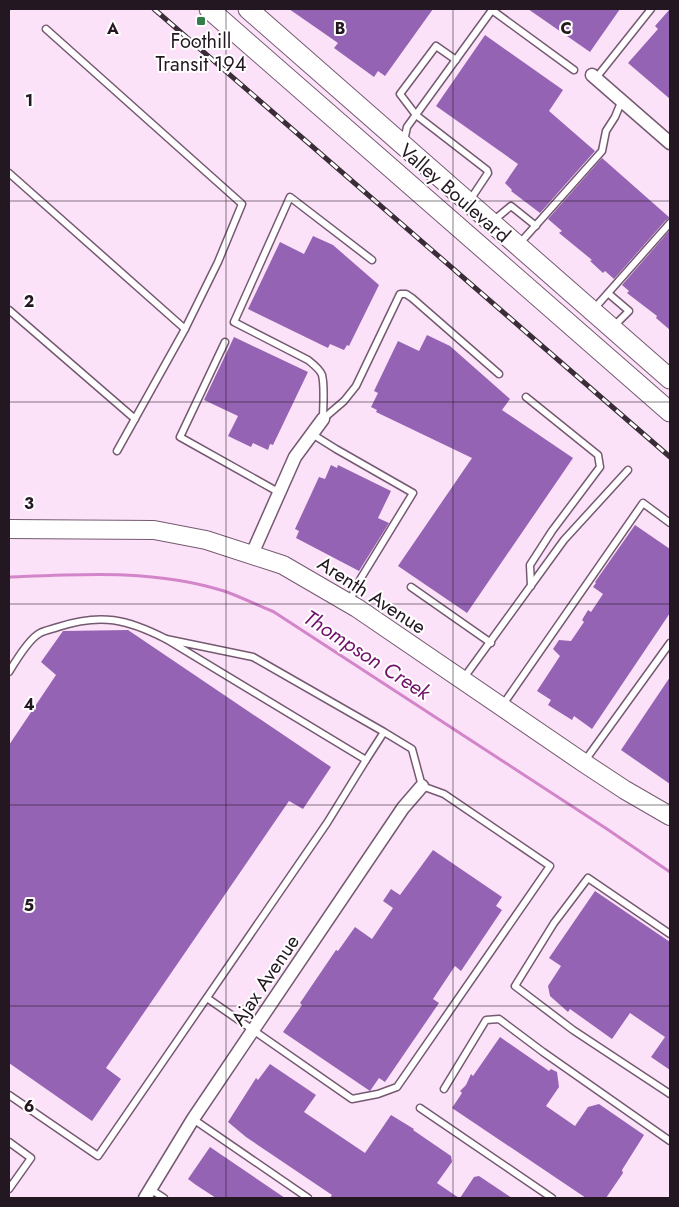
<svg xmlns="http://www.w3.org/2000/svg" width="679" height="1207" font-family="Jost,sans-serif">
	<rect width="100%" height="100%" fill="#fce2f8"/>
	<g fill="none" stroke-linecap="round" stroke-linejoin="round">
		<path stroke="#d385ca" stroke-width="3" d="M9 577C80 574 155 569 224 591 241 597 257 605 274 612L607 829 670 872"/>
	</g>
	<g fill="#9563b4">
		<polygon points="289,9 433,9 385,76 378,71 374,77 334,48 338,43"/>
		<polygon points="528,9 620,9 590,52"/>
		<polygon points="670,9 670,99 628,63 658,29 655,26"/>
		<polygon points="485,35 563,90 549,111 595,151 540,213 511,191 512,190 505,183 518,164 436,106"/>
		<polygon points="602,158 670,218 666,220 614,279 605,271 603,273 590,261 592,260 559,233 562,231 548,219"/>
		<polygon points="670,230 670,330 656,318 657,316 627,293 629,291 622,285"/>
		<polygon points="313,236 333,245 379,285 349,346 347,345 344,350 330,344 328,348 248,309 280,242 304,254"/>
		<polygon points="427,335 450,346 510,399 502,410 573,458 467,613 398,566 472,458 376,412 377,410 371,407 378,393 374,391 398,341 419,351"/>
		<polygon points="234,337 308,372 273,445 270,444 268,450 253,443 251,447 228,436 238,416 204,400"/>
		<polygon points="331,465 337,468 338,465 391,491 378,518 389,523 359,571 296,538 299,531 295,529 319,477 325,479"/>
		<polygon points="635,525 670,549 670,613 592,729 574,716 572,720 548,705 551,700 537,691 560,656 553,649 559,640 571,641 584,622 582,620 588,610 591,612 603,594 593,587 596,583 595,582"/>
		<polygon points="128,630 331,767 303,809 289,801 106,1068 121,1079 92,1121 9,1063 9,745 56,675 41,662 63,631"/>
		<polygon points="670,677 670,784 621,750"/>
		<polygon points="433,850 502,897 496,906 502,910 461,971 455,966 433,999 439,1003 385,1082 379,1078 370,1091 283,1032 302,1005 300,1003 336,950 338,951 355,927 372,939 393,908 383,901 391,889 400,895"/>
		<polygon points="595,891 670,942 670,1070 651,1057 665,1037 630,1013 612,1039 570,1009 568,1012 550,996 548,986 561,966 549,958"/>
		<polygon points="500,1037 549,1071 551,1069 557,1072 559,1087 546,1106 575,1126 588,1107 599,1104 644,1135 622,1170 623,1173 606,1198 586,1198 452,1108 462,1093 460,1091 466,1085 471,1074 473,1076"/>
		<polygon points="270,1064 316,1095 304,1112 365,1153 391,1115 414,1129 413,1130 451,1156 452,1162 437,1183 459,1198 330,1198 332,1195 246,1137 228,1122 256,1078 258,1080"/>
		<polygon points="210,1147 285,1198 216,1198 196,1185 188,1179"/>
		<polygon points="479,1176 512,1198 460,1198 474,1177"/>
	</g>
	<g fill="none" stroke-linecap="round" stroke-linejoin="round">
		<defs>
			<g id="lane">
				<polyline points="493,9 492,10 574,70"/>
				<polyline points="456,60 436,46 400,94 416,115 487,170 488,173 470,200"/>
				<polyline points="596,78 651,9"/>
				<polyline points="404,141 407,127 492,10"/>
				<polyline points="9,173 185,329 218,262 242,204 46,29"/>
				<polyline points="493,221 511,206 536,226"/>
				<polyline points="520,243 602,151 606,131 615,117 622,100"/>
				<polyline points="609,294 629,311 614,326"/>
				<polyline points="9,310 135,419"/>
				<polyline points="593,310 670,223"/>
				<polyline points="225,342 180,437 280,493"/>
				<polyline points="526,397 598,455 600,467 552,531 530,565 531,586"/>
				<path d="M323 419C323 407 325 386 322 375 320 369 313 364 308 360L234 322 290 197 372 260"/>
				<polyline points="323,419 344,401 356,386 400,294 406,294 412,298 499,374"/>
				<polyline points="312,434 336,449 413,493 361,578 349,602"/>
				<polyline points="117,451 185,329"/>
				<polyline points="411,587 491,643"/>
				<path d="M9 672C15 662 30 638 40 633 45 630 53 629 58 627 101 613 127 619 166 639"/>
				<polyline points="463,679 564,540 628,470"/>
				<polyline points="502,706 643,503 670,523"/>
				<polyline points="584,762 670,643"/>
				<polyline points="670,934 588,878 554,923 515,986 573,1030 670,1094"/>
				<polyline points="207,998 352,1099 378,1094 397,1087 550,866 444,794 422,786 412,749 384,732 253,657 166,639 366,760 384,732"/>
				<polyline points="444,1089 486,1020 499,1019 543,1052 670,1141"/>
				<polyline points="9,1095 98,1156 327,823 366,760"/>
				<polyline points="420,1108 552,1198"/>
				<polyline points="193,1119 308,1198"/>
				<polyline points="9,1142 31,1158 9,1189"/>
				<polyline points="150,1189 164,1198"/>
			</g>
			<g id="street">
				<polyline points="592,75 670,143"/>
				<polyline points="252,554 295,457 323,419"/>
				<polyline points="145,1198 193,1119 403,808 422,786"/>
			</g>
			<polyline id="secondary" points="9,529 154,530 206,540 283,565 357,608 584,763 625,790 670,816"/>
			<g id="primary">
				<polyline points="209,9 670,412"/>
				<polyline points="248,9 670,379"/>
			</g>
		</defs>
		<use href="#lane" stroke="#755971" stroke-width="9"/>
		<use href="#street" stroke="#755971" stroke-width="15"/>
		<use href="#secondary" stroke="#755971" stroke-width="20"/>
		<use href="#primary" stroke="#755971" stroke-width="21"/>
		<use href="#lane" stroke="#fff" stroke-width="6"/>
		<use href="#street" stroke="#fff" stroke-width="12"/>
		<use href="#secondary" stroke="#fff" stroke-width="18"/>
		<use href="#primary" stroke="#fff" stroke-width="19"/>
		<defs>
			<polyline id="rail" points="154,9 670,457"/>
		</defs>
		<use href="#rail" stroke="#3a2d38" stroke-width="5"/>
		<use href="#rail" stroke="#fff" stroke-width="3" stroke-dasharray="9" stroke-linecap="butt"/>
	</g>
	<path fill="none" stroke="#231821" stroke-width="1" stroke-opacity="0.55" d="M226 9V1198M453 9V1198M9 201H670M9 402H670M9 604H670M9 805H670M9 1006H670"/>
	<rect fill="#347d4b" stroke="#fff" stroke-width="2" x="196" y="16" width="10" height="10" rx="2.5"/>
	<g text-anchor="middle" stroke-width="4" stroke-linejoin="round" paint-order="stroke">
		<g font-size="20" fill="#231821" stroke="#fff">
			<text x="201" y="48">Foothill<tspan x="201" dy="23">Transit 194</tspan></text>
		</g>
		<g font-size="20" fill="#231821" stroke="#fff">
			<text transform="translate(455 193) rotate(41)" y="7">Valley Boulevard</text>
			<text transform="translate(372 595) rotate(33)" y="7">Arenth Avenue</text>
			<text transform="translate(265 980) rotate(-56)" y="7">Ajax Avenue</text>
		</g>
		<g font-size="21" font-style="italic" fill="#70116a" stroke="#fff">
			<text transform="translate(367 655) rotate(33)" y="7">Thompson Creek</text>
		</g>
	</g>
	<g font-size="16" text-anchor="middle" font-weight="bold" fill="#231821" stroke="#fff" stroke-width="4" stroke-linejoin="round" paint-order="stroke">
		<text x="113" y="34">A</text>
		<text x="340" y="34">B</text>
		<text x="566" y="34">C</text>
		<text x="29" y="106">1</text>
		<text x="29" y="307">2</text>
		<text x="29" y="509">3</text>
		<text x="29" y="710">4</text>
		<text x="29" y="911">5</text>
		<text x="29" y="1112">6</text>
	</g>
	<rect width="679" height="1207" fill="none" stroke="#231821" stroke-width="20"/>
</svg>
